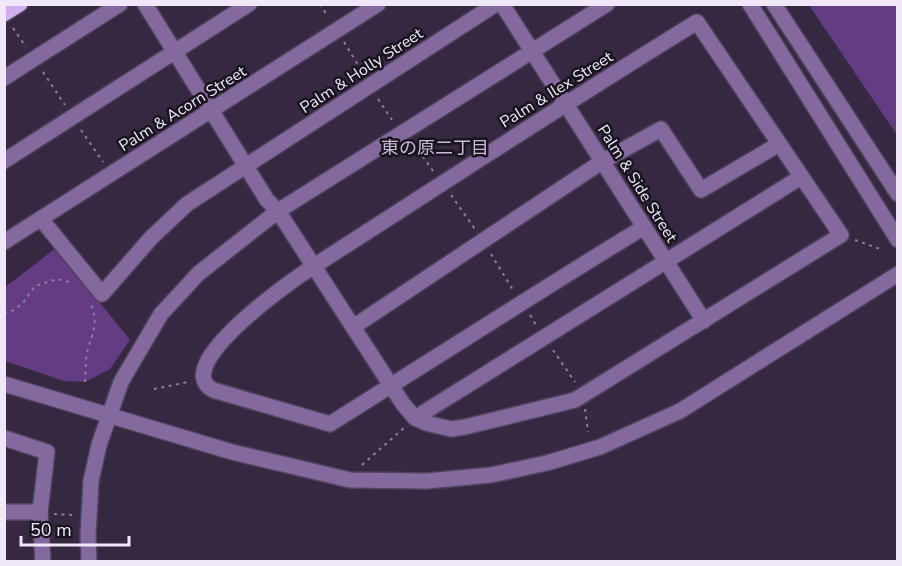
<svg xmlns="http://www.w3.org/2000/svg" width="902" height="566" font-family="'Nunito Sans','Noto Sans JP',sans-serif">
	<rect width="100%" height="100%" fill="#352841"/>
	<g fill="#643c84">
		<polygon points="809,5 897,5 897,135"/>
		<polygon points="56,248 130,340 110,369 85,382 64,381 5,361 5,287"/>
	</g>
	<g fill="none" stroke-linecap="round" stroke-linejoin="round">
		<defs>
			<g id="minor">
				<path d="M145 4 267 200 278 211 403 404 415 418 426 423 451 429 465 427 575 400 841 235 697 22C568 101 442 184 314 266 295 278 168 366 213 390L330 424C435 358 539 291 644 227"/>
				<polyline points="502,4 704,321"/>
				<polyline points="750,4 898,240"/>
				<polyline points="774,4 898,194"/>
				<polyline points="4,78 120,4"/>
				<polyline points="4,161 249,4"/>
				<polyline points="41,219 102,294 151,238 187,204 496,4"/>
				<polyline points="4,242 378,4"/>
				<polyline points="353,327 603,161 661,129 701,190 779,144"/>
				<polyline points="4,384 232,452 350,480 427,481 491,475 547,463 600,447 680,411 898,274"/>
				<polyline points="415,418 801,177"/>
				<polyline points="4,438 47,452 40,512 43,562"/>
				<polyline points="4,512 40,512"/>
				<polyline points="89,562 88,535 91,481 99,445 121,382 161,314 199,273 278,211 607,4"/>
			</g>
			<polyline id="major" points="4,14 20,4"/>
		</defs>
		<use href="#minor" stroke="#4f435b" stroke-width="18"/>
		<use href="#major" stroke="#4f435b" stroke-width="18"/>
		<g stroke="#8a7f94" stroke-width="2" stroke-dasharray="3 4.5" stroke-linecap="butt">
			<polyline points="320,4 328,17"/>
			<polyline points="13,28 26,47"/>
			<polyline points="344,42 363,73"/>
			<polyline points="43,72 65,105"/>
			<polyline points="378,99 392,120"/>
			<polyline points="81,130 103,162"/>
			<polyline points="414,144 433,171"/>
			<polyline points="451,195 475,229"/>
			<polyline points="855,240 880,249"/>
			<polyline points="491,254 513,290"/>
			<polyline points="4,313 12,311 22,304 35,286 57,279 73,283"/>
			<polyline points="530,315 536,325"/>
			<polyline points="553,350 575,382"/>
			<path d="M85 382C86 371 85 359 88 349 93 331 99 322 90 303"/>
			<polyline points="154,389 188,382"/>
			<polyline points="585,409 588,432"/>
			<polyline points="362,465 405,427"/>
			<polyline points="54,514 73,515"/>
		</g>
		<use href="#minor" stroke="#84699e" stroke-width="15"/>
		<use href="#major" stroke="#cfaff0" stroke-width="15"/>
	</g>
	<g text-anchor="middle" stroke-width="5" stroke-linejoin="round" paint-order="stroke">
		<g font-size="16" fill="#f0e8f8" stroke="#1a141f">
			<text transform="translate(361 70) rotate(-33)" y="6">Palm &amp; Holly Street</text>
			<text transform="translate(556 89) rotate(-32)" y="6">Palm &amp; Ilex Street</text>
			<text transform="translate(182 108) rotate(-32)" y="6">Palm &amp; Acorn Street</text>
			<text transform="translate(638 183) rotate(58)" y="6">Palm &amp; Side Street</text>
		</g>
		<g font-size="18" fill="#c9b9d9" stroke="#1a141f">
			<text x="435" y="154">東の原二丁目</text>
		</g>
	</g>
	<rect width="902" height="566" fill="none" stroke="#f0e8f8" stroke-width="12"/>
	<path d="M21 536v9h108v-9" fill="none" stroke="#f0e8f8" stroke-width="3"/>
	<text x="30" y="536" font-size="18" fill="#f0e8f8" stroke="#1a141f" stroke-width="4.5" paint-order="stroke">50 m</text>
</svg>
